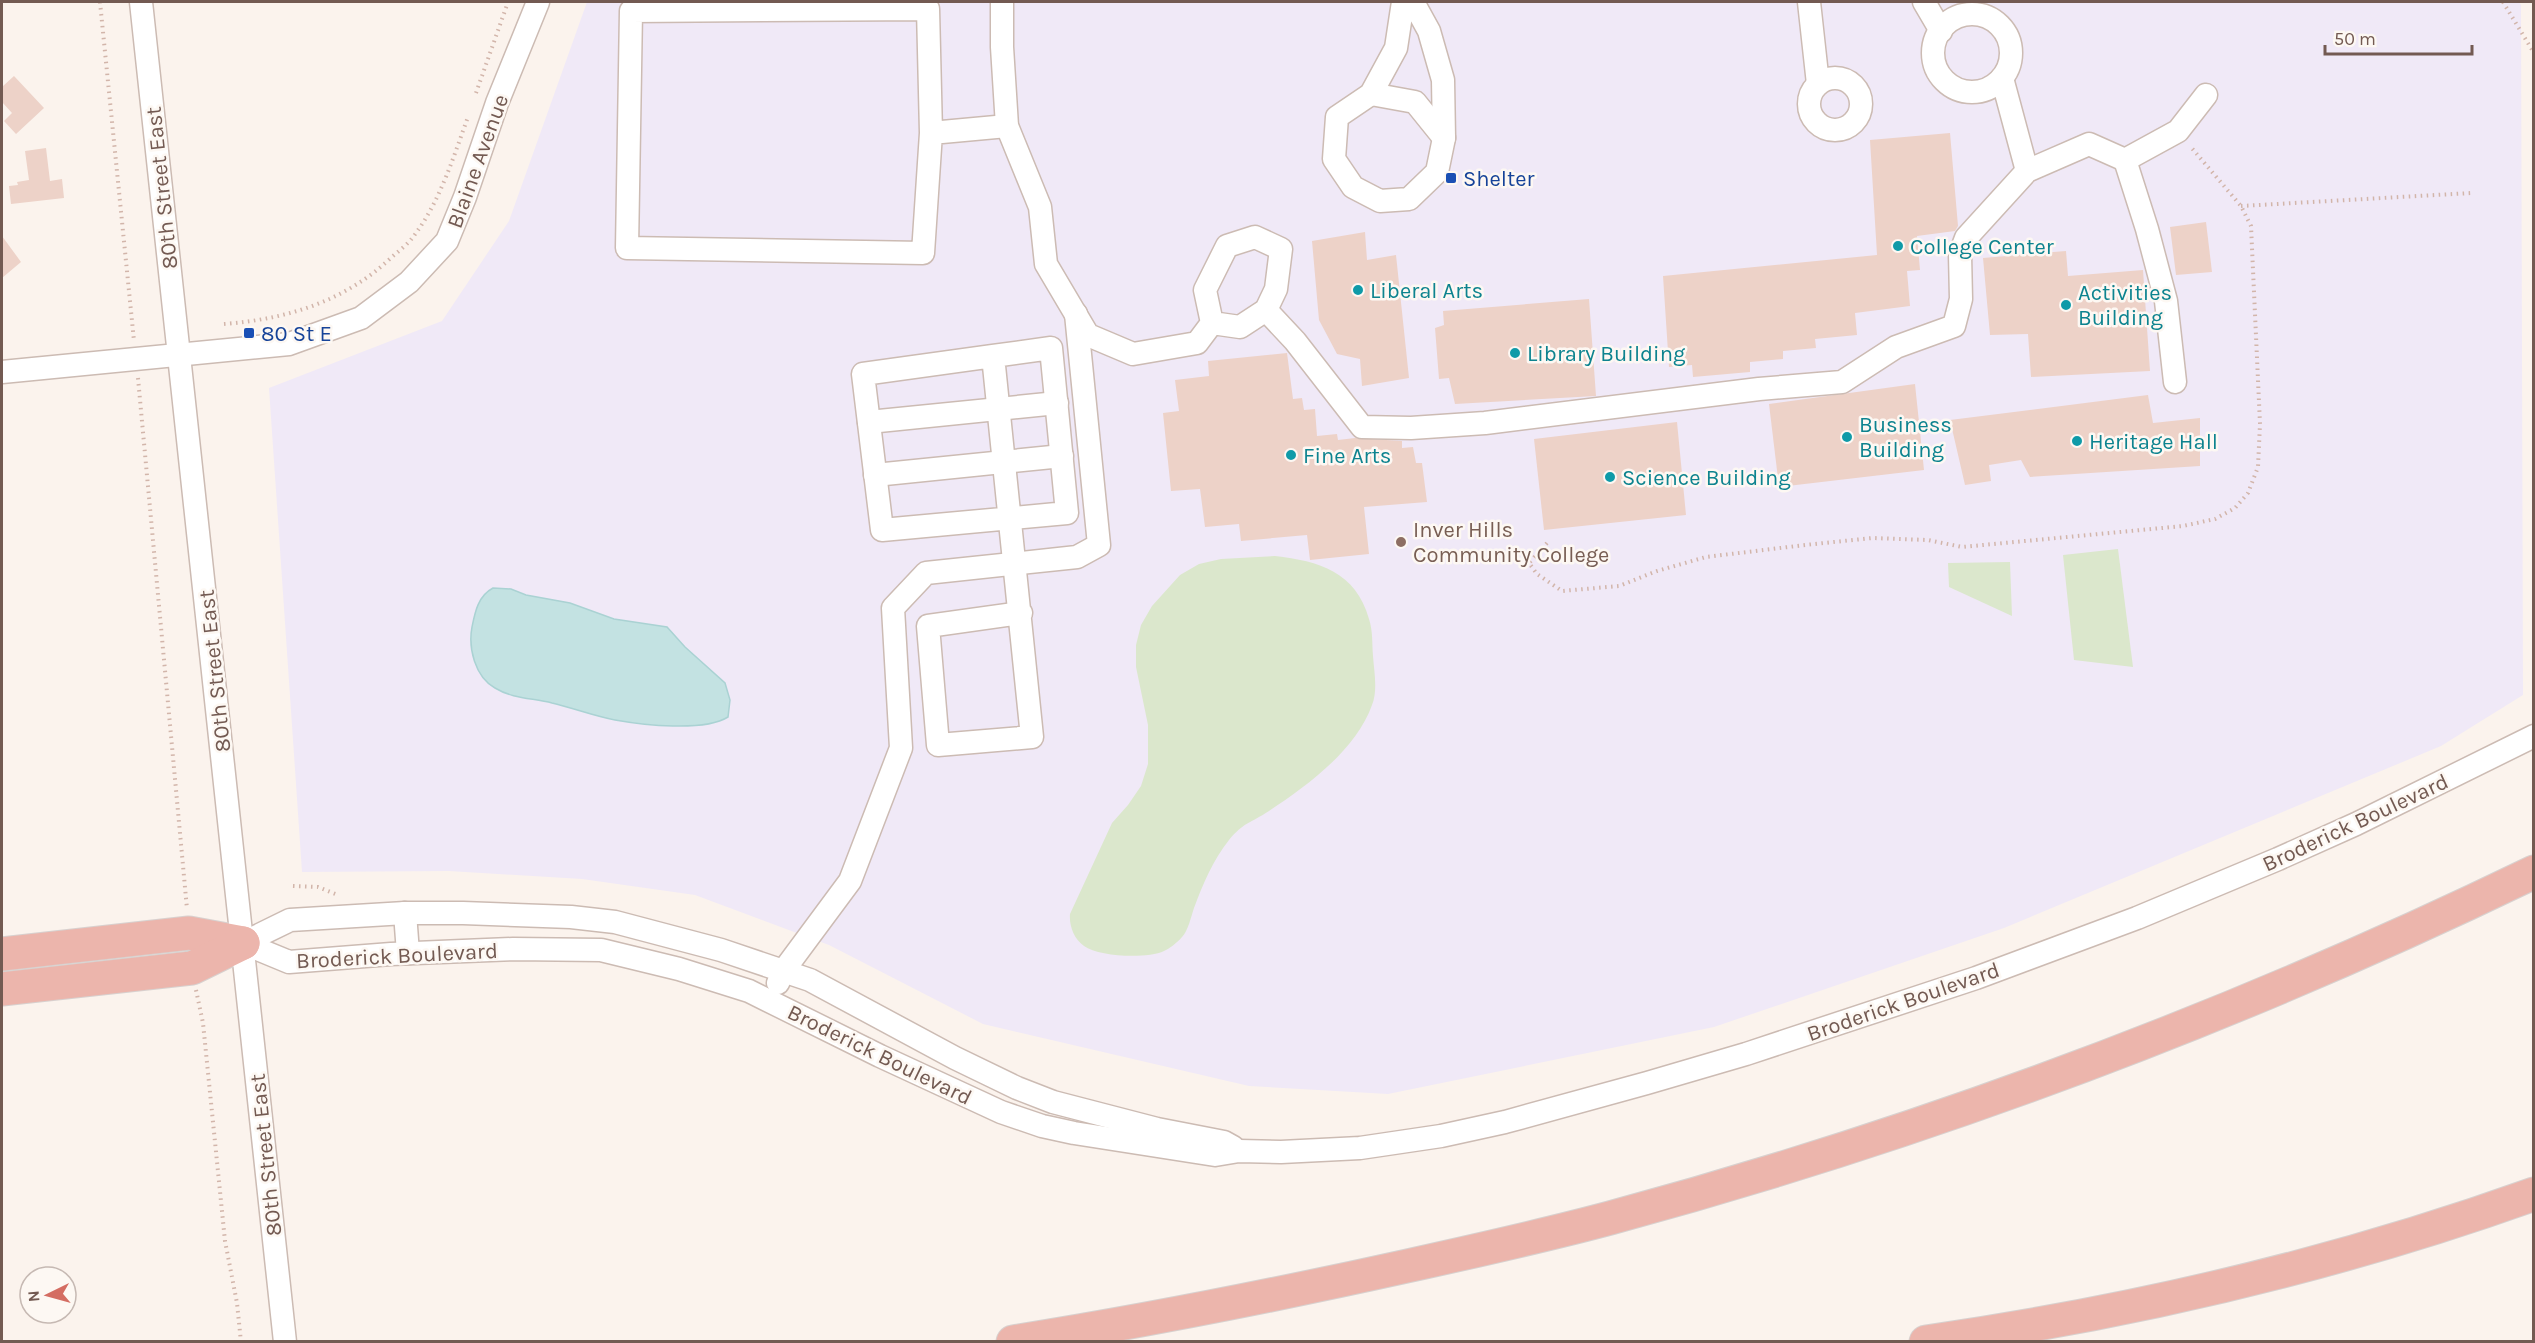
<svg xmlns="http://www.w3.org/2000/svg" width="2535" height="1343" font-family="Karla,sans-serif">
	<rect width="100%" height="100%" fill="#fbf3ed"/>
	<polygon fill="#f0e9f7" points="587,2 2519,2 2521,5 2523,695 2441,746 2004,928 1714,1027 1388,1094 1249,1086 983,1024 829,945 695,895 582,879 449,871 302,872 269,388 442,321 509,221"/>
	<g fill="#dbe7cc">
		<polygon points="2118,549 2133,667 2074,660 2063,555"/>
		<path d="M1275 556C1319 561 1356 572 1369 619 1373 631 1372 644 1373 656 1374 671 1378 690 1372 705 1356 750 1308 785 1269 811 1251 823 1244 822 1229 840 1213 860 1203 884 1194 908 1191 917 1188 931 1182 937 1178 942 1169 949 1164 951 1147 959 1099 957 1084 946 1074 939 1069 926 1070 914L1112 823 1128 805 1141 786 1148 764V725L1136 667V645L1141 625 1152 606 1180 575 1199 564 1221 559Z"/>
		<polygon points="2010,562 2012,616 1949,587 1948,563"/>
	</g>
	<path fill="#c3e2e2" stroke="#aad2d3" stroke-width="1.5" d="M493 588 511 589 526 595 570 603 614 619 667 627 685 647 725 683 730 700 728 717C704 732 643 725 615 720 594 716 573 708 552 703 533 698 513 699 495 688 475 677 468 648 472 627 475 612 478 596 493 588Z"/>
	<g fill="#edd2c8">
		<polygon points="14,76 44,108 16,134 4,121 12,113 2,102 2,87"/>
		<polygon points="1950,133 1958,226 1955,231 1917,236 1920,270 1907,271 1910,306 1855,313 1857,335 1815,339 1816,348 1783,351 1783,359 1750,362 1750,372 1693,377 1692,365 1669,367 1663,276 1877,255 1870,140"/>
		<polygon points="46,148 50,181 62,179 64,198 11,204 9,186 18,185 17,182 29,180 25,151"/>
		<polygon points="2206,222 2212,272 2176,275 2170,227"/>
		<polygon points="1365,232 1367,260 1396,255 1409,378 1362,386 1360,359 1337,354 1319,320 1312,241"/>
		<polygon points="2,236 21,262 2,278"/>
		<polygon points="2066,251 2068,276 2143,270 2150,371 2031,377 2028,334 1990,335 1983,258"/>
		<polygon points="1589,299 1596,396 1455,404 1449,378 1439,379 1435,328 1444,325 1443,311"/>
		<polygon points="1287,353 1293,399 1302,398 1304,410 1315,409 1317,436 1337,434 1338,440 1355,438 1402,441 1402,448 1413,447 1416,463 1422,463 1427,502 1364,507 1369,554 1310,560 1307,535 1241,541 1239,524 1205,527 1200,489 1171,491 1163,413 1179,411 1175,380 1209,376 1208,361"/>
		<polygon points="1915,384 1924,470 1779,487 1769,404"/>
		<polygon points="2148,395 2153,423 2200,418 2200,466 2030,477 2021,460 1989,465 1991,481 1965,485 1950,420"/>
		<polygon points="1677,422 1686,515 1544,530 1534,439"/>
	</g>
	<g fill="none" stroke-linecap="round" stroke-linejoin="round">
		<defs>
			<g id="minor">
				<polyline points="141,2 285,1342"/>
				<polyline points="1002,2 1002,47 1007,126 1040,207 1046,264 1088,335 1133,354 1197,343 1212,323 1205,290 1227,246 1255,237 1281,249 1276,289 1266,310 1240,327 1212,323"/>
				<polyline points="1403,2 1396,48 1371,94 1337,117 1334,159 1353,187 1380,201 1409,199 1437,172 1444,138 1443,80 1429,31 1413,2"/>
				<polyline points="1809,2 1818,84"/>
				<polyline points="1924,2 1941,31"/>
				<circle cx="1972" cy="53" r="39"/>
				<polyline points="2002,78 2027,171"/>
				<circle cx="1835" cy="104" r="26"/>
				<polyline points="1371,94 1415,102 1444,138"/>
				<polyline points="931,133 923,253 627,248 631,11 928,9 931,133 1007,126"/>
				<polyline points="2125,160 2147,229 2166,301 2175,382"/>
				<polyline points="1266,310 1295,341 1362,427 1411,428 1485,423 1759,389 1842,382 1896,347 1954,326 1961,299 1960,254 1966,238 2027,171 2089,144 2125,160 2178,131 2206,95"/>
				<path d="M993 356 1051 348 1067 513 882 530 863 374 993 356C1007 483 1020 610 1032 737L938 745 928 626 1021 613"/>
				<polyline points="2,372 289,344 361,318 409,282 447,241 465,197 497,103 538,2"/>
				<polyline points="869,422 1057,403"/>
				<polyline points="875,475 1062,456"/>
				<polyline points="405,913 408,953"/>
				<polyline points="243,943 289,962 391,954 513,949 601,950 679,969 749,991 880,1056 1001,1112 1042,1126 1074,1133 1215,1155 1239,1151 1281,1152 1360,1148 1441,1136 1505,1122 1647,1083 1746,1054 1976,978 2137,918 2278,859 2356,824 2534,736"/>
				<polyline points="243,943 290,920 405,913 463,913 571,917 615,922 721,950 810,980 955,1058 1017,1088 1053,1102 1157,1129 1224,1142 1233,1147"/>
				<polyline points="778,983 784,970 850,881 901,748 893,608 926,573 1077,557 1099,545 1076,314"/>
			</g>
			<g id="highway">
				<polyline points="2,954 189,933 243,943"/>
				<polyline points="2,989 192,968 243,943"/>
				<path d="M1013 1342C1145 1321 1276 1295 1407 1266 1475 1251 1543 1236 1610 1218 1928 1132 2237 1016 2534 872"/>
				<path d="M1926 1342C2134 1312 2336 1265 2534 1194"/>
			</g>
		</defs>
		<use href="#minor" stroke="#ccbbb3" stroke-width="25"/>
		<use href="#highway" stroke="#d8d1cf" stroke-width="35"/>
		<g stroke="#d2b5aa" stroke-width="4" stroke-dasharray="1.5 4.5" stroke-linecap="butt">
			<polyline points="100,2 134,341"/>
			<polyline points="2503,2 2534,53"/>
			<polyline points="476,93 508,2"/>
			<polyline points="2241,206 2471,193"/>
			<path d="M224 324C288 319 346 301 393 256 400 250 408 244 413 237 440 202 453 158 468 117"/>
			<polyline points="138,378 187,909"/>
			<polyline points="1547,543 1529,563 1537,574 1562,591 1619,586 1657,571 1706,557 1805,545 1872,538 1928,540 1962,547 2183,526 2215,519 2235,508 2248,493 2258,467 2260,424 2251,226 2241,206 2190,146"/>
			<polyline points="293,886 318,887 338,895"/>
			<polyline points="196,990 203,1023 225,1241 237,1303 241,1342"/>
		</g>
		<use href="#minor" stroke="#fff" stroke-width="22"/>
		<use href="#highway" stroke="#ecb5ac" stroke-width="33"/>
	</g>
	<g fill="#1a4fb4" stroke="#fdf8f3" stroke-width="2">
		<rect x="1445" y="172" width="12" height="12" rx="3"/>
		<rect x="243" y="327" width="12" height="12" rx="3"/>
	</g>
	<g fill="#0f9aa8" stroke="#fdf8f3" stroke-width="2">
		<circle cx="1898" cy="246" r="6"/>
		<circle cx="1358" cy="290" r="6"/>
		<circle cx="2066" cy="305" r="6"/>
		<circle cx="1515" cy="353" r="6"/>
		<circle cx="1847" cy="437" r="6"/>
		<circle cx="2077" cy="441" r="6"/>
		<circle cx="1291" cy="455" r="6"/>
		<circle cx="1610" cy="477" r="6"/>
	</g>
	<circle fill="#8d6e63" stroke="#fdf8f3" stroke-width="2" cx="1401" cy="542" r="6"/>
	<g text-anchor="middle" stroke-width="5" stroke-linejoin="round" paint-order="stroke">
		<g font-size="22" fill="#735a52" stroke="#fdf8f3">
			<text transform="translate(477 161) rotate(-70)" y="8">Blaine Avenue</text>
			<text transform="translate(161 188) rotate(-96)" y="8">80th Street East</text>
			<text transform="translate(214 671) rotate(-96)" y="8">80th Street East</text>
			<text transform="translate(2355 822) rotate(-25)" y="8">Broderick Boulevard</text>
			<text transform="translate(397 955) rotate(-3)" y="8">Broderick Boulevard</text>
			<text transform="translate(1903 1001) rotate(-19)" y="8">Broderick Boulevard</text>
			<text transform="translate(880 1054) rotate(26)" y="8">Broderick Boulevard</text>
			<text transform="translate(265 1155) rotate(-96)" y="8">80th Street East</text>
		</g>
		<g font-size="22" fill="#164399" stroke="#fdf8f3" text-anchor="start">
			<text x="1463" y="186">Shelter</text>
			<text x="261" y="341">80 St E</text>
		</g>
		<g font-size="22" fill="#0d838f" stroke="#fdf8f3" text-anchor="start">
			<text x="1910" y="254">College Center</text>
			<text x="1370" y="298">Liberal Arts</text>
			<text x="2078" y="300">Activities<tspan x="2078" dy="25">Building</tspan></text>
			<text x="1527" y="361">Library Building</text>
			<text x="1859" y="432">Business<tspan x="1859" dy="25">Building</tspan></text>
			<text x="2089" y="449">Heritage Hall</text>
			<text x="1303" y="463">Fine Arts</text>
			<text x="1622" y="485">Science Building</text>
		</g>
		<g font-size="22" fill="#785e54" stroke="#fdf8f3" text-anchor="start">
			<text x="1413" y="537">Inver Hills<tspan x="1413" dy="25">Community College</tspan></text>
		</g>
	</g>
	<rect width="2535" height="1343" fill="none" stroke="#735a52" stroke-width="6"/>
	<g transform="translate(48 1295) rotate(265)"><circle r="28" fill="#fdf8f3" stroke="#c6b9b3" stroke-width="1.5"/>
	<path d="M0-4.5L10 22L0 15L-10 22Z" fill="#d46d62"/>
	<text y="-9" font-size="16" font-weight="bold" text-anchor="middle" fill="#735a52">N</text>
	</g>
	<path d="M2325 45v9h147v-9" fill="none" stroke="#735a52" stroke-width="3"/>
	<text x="2334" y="45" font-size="18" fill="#735a52" stroke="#fdf8f3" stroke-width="4.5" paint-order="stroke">50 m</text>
</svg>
